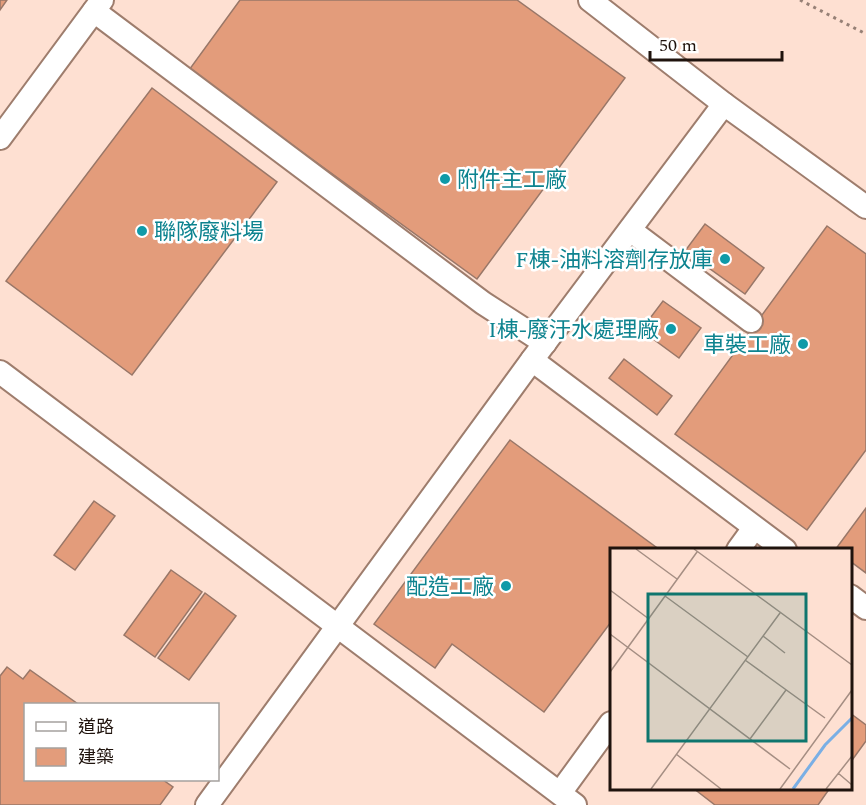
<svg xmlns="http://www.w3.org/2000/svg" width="866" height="805" font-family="Spectral,'Noto Sans TC',serif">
	<rect width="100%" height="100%" fill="#fee0d2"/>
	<g fill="#e39c7b" stroke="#997768" stroke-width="1.5">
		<polygon points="0,0 7,0 0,10"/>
		<polygon points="240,0 517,0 625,78 477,279 189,70"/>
		<polygon points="152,88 277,182 132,375 6,281"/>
		<polygon points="705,224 764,268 745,294 685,251"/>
		<polygon points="827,226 866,254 866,450 807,530 675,434"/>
		<polygon points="663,301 701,328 679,358 641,330"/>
		<polygon points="624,359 672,396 657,415 609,378"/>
		<polygon points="510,440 660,550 611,550 611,622 544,712 452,644 435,668 374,624"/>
		<polygon points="94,501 115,516 75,570 54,555"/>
		<polygon points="866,508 866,573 850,561 850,550 835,550"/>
		<polygon points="171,570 202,592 155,657 124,635"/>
		<polygon points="205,593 236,616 189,680 158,658"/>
		<polygon points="7,667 23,679 30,670 78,704 26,704 26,780 163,780 173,787 160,805 0,805 0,676"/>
		<polygon points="850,713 866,725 866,741 850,763"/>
		<polygon points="693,788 830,788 818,805 715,805"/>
	</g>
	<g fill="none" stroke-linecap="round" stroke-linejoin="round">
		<defs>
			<g id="minor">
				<polyline points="590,0 724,104 866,207"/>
				<polyline points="94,11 483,303 545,343"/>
				<polyline points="0,138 102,0"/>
				<polyline points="630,230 751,321"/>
				<polyline points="532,360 785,550"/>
				<polyline points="0,372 575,805"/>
				<polyline points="738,550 754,528"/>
				<polyline points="850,596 866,608"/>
				<polyline points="560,793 611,723"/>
				<polyline points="207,805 532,360 724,104"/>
			</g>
		</defs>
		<use href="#minor" stroke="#9e7d6d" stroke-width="26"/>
		<polyline stroke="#968076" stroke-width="3" stroke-dasharray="3 4.5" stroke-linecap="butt" points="800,0 866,34"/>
		<use href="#minor" stroke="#fff" stroke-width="22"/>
	</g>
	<g fill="#0f9aa8" stroke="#fff" stroke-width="2">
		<circle cx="445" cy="179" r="6"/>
		<circle cx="142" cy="231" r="6"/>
		<circle cx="725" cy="259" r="6"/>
		<circle cx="671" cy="329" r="6"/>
		<circle cx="803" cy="344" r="6"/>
		<circle cx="506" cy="586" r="6"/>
	</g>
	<g text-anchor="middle" stroke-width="5" stroke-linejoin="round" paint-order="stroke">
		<g font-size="22" fill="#0d838f" stroke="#fff" text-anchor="end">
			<text x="457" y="187" text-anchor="start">附件主工廠</text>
			<text x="154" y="239" text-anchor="start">聯隊廢料場</text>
			<text x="713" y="267">F棟-油料溶劑存放庫</text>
			<text x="659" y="337">I棟-廢汙水處理廠</text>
			<text x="791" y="352">車裝工廠</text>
			<text x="494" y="594">配造工廠</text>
		</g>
	</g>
	<g transform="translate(610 548)">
		<rect width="242" height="242" fill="#fee0d2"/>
		<path fill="none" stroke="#7aafe5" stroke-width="3" d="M183 241 215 197 242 170"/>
		<path fill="none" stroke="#a58e83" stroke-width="1.5" d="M26 1 67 31M84 1 242 117M0 42 39 71M55 48 138 109M0 86 180 221M153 88 175 105M135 112 215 170M0 124 87 4M140 191 176 142M66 206 111 241M228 225 242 237M41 241 170 65M170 241 242 142M216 241 242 208"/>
		<path fill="#0f766e" fill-opacity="0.15" stroke="#0f766e" stroke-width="3" d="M38 46H196V193H38Z"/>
		<rect width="242" height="242" fill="none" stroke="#1f130d" stroke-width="3"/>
	</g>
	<rect x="24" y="703" width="195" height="78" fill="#ffffff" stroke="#a5a19e" stroke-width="1.5"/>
	<rect x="36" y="722" width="30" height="9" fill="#ffffff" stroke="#a5a19e" stroke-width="1.5"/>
	<text x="78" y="733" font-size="18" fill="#1f130d">道路</text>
	<rect x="36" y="748" width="30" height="18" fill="#e39c7b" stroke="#a5a19e" stroke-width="1.5"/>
	<text x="78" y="763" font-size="18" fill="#1f130d">建築</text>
	<path d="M650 51v9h132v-9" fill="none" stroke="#1f130d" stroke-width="3"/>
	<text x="659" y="51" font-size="18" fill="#1f130d" stroke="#ffffff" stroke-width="4.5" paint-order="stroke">50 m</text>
</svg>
